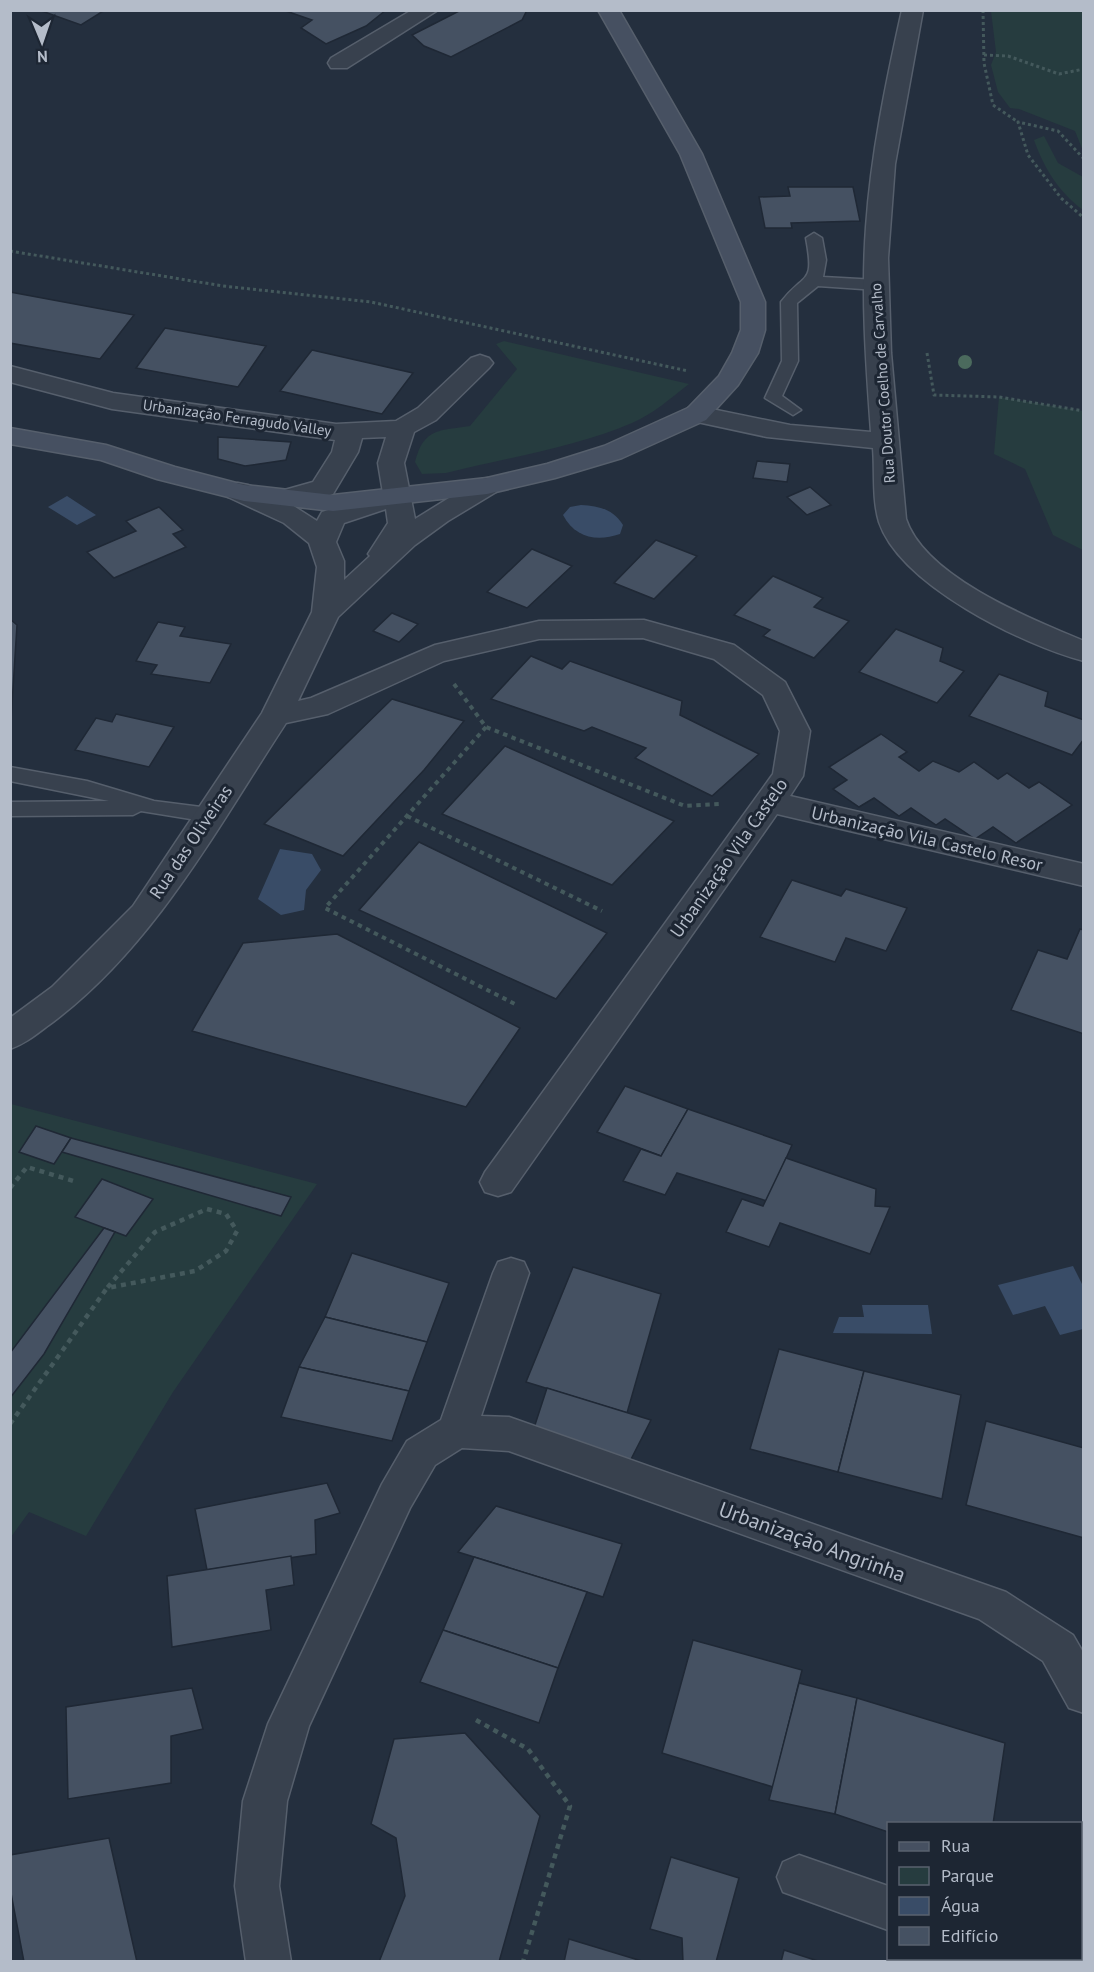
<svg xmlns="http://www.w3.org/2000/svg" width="1094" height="1972" font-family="'PT Sans',sans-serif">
	<rect width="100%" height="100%" fill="#242f3e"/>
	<g fill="#263c3f">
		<polygon points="1081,11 1084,13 1083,151 1075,131 1019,109 1010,108 998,92 991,65 996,52 991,11"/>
		<path d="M1044 136 1058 163 1083 177V210C1058 191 1044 168 1034 140Z"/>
		<path d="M504 341 689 384C671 398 653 414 632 423 577 447 505 458 446 473L422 474 415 462C424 427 440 431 470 426L517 369 496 344Z"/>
		<polygon points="999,397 1083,411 1083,550 1053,535 1025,469 994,454"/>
		<polygon points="11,1104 317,1184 173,1392 86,1536 29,1512 11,1537"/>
	</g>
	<g fill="#394c67">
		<polygon points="67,496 96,515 77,525 48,507"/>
		<path d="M581 505C599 506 613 509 623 525L620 534C597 542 575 538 563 515L570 507Z"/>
		<polygon points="280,849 312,854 321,870 306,890 304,910 281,915 258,899"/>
		<polygon points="1073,1266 1083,1286 1083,1329 1060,1335 1045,1306 1013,1315 998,1285"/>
		<polygon points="862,1305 928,1305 932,1334 833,1333 839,1317 864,1317"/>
	</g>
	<g fill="#455162" stroke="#1f2835" stroke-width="1.5">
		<polygon points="39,10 105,10 81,25"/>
		<polygon points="283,10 386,10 366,26 326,44 301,28 312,20"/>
		<polygon points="461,10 527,10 522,20 451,57 424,46 412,35"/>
		<polygon points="788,187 853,187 860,221 791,223 792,228 765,228 759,197 790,196"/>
		<polygon points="10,292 134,315 100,359 10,343"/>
		<polygon points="165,328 266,346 238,387 136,368"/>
		<polygon points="312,350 413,373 382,414 280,391"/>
		<polygon points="218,437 291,442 286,460 245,466 218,459"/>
		<polygon points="757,461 790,464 787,482 753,478"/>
		<polygon points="810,487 831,505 807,515 787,497"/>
		<polygon points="159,507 183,530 173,534 186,547 114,578 87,552 136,531 126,521"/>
		<polygon points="656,540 697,556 654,599 614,583"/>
		<polygon points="532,549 572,566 527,608 487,592"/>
		<polygon points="773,576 823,598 814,607 849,621 814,658 763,636 770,630 734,615"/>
		<polygon points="392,613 418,624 399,642 373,631"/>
		<polygon points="10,619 17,625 10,736"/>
		<polygon points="158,622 185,627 180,636 231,644 210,683 151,674 157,665 136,661"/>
		<polygon points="896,629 943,648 940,661 964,671 937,703 859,672"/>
		<polygon points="531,656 562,669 570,661 682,701 680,715 759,754 712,796 635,758 646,748 592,727 584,731 491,699"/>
		<polygon points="999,674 1048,692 1045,706 1084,720 1084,739 1072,755 969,716"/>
		<polygon points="392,699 464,721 424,770 343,856 264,824"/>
		<polygon points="116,714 174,727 149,767 75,750 96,718 112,722"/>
		<polygon points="881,734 907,752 899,757 919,771 933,761 959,772 974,762 998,779 1007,773 1029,788 1039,782 1072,805 1016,843 993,827 975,839 945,819 936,825 911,808 899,816 874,798 859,807 833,789 847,780 829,767"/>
		<polygon points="505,746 674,821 612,885 442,814"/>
		<polygon points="419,842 607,933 556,999 359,910"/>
		<polygon points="792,880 841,896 846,889 907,908 886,951 846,938 835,962 760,937"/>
		<polygon points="1080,929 1084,930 1084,1034 1011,1010 1038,950 1067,959"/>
		<polygon points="337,934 520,1028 466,1107 192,1031 243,943"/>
		<polygon points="625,1086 688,1109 661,1156 597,1132"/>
		<polygon points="688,1109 792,1145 767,1201 677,1173 665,1195 623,1181 641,1149 661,1156"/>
		<polygon points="36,1126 71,1138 54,1164 19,1152"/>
		<polygon points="71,1138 291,1197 281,1216 62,1152"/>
		<polygon points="786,1158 876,1189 875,1206 890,1207 870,1254 780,1223 769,1247 726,1232 742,1199 763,1206"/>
		<polygon points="102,1179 153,1199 126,1236 75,1217"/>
		<polygon points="104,1228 115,1232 44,1354 10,1398 10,1353"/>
		<polygon points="352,1253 449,1283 427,1342 325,1317"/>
		<polygon points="573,1267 661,1294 627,1413 526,1382"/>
		<polygon points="325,1317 427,1342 409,1391 299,1367"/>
		<polygon points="779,1349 864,1371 838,1472 750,1449"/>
		<polygon points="299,1367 409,1391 392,1441 281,1417"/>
		<polygon points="864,1371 961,1395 942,1499 838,1472"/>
		<polygon points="547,1388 651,1420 626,1469 532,1434"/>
		<polygon points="986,1421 1084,1448 1084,1538 966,1505"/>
		<polygon points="327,1483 340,1513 315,1520 316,1554 207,1570 195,1509"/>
		<polygon points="496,1506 622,1544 603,1597 458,1552"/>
		<polygon points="291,1556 294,1585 266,1590 271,1630 172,1647 167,1576"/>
		<polygon points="474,1557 587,1592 558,1668 443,1630"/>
		<polygon points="443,1630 558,1668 539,1723 420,1682"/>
		<polygon points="693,1640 802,1670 773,1787 662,1753"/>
		<polygon points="799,1683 857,1698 835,1814 769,1800"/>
		<polygon points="192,1688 203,1729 171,1736 171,1783 68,1799 66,1707"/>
		<polygon points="857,1698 1005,1743 993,1824 888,1824 888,1832 835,1814"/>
		<polygon points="465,1733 540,1816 499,1962 379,1962 405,1896 396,1838 371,1824 394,1739"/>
		<polygon points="109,1838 137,1962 24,1962 10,1888 10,1855"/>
		<polygon points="671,1857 739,1878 716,1962 683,1962 682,1938 650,1929"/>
		<polygon points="569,1939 645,1962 564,1962"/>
		<polygon points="784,1950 821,1962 781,1962"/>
	</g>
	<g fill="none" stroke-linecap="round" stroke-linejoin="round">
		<defs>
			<g id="lane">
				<path d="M814 233 822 238 826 260 823 277 877 280 885 285 877 290 818 286 797 303 798 361 782 396 801 410 793 415 765 398 782 361 781 302C805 271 815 286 806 238Z"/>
				<polygon points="10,767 87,781 154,801 209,808 216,810 219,815 216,820 209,822 141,811 133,815 10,816 10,802 109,801 10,781"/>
			</g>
			<g id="street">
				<polygon points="412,10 438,10 347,68 331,68 328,63 331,58"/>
				<path d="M902 10H923L895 164 888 258 891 353 906 519C925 577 1031 619 1084 641V661C1023 645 900 585 879 522 872 499 875 472 873 448L767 437 688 420 684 414 688 408 697 406 790 425 871 432C866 364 861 295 866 227 871 154 886 82 902 10Z"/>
				<path d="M480 355 489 358 493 363 489 368 436 420 414 432 404 463 415 519 478 480 487 478 496 480 500 486 496 492 448 521 415 545 338 617 298 701 311 698 435 645 539 621 644 620 734 645 785 682 810 731 803 776 790 796 1084 864V886L777 814 511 1192 498 1196 485 1192 480 1182 485 1172 773 774 780 731 763 695 714 659 643 638 539 639 444 661 328 714 286 723C217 828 155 945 53 1022 39 1032 27 1043 10 1049V1018L52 987 133 906 262 713 312 612 317 567 309 543 284 523 228 497 225 491 228 485 238 483 248 485 278 498 281 491 313 482 332 452 335 440 112 409 10 382V366L113 393 336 424 396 421 418 408 471 358ZM386 437 378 463 383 493 322 512 317 521 292 505 333 494 358 452 362 438ZM386 509 388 523 368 554 370 556 344 580V561L336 542 344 523Z"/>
				<polygon points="511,1258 524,1262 529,1273 481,1416 509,1417 1006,1592 1073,1635 1084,1654 1084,1713 1069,1708 1043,1661 979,1619 509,1451 462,1448 435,1465 410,1508 309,1726 287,1801 279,1886 291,1962 246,1962 235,1886 243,1801 268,1724 382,1484 407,1441 441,1420 493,1273 498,1262"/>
				<polygon points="799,1855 888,1886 888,1930 783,1892 777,1877 783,1862"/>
				<polygon points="1084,1894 1084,1962 1016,1962 1015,1958 1080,1958 1080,1895"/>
			</g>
			<polygon id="secondary" points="598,10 619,10 702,154 765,302 765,330 758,353 738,385 706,420 622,458 555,478 487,494 333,511 244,501 157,479 101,460 10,444 10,428 106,445 175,467 244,485 333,495 487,478 547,464 604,446 688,408 719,376 732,353 741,330 741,302 680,154"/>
		</defs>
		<use href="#lane" stroke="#565f6c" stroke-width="3"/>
		<use href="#street" stroke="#565f6c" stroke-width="3"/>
		<use href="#secondary" stroke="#565f6c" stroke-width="3"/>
		<g stroke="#44595c" stroke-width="3" stroke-dasharray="3 3" stroke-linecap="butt">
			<polyline points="983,10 984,63 993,105 1018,122"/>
			<polyline points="984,55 1008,56 1059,74 1084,69"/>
			<polyline points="1084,159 1058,131 1018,122 1028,155 1061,198 1084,218"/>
			<polyline points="10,251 223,286 371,302 688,371"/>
			<polyline points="927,353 934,395 999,397 1084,411"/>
		</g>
		<g stroke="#44595c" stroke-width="4" stroke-dasharray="4.5 4.5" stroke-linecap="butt">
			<polyline points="454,684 486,727 685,806 719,804"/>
			<polyline points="486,727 325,908 517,1005"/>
			<polyline points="407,816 602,911"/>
		</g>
		<g stroke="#44595c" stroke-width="4.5" stroke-dasharray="5 5" stroke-linecap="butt">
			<polyline points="10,1188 27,1167 77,1182"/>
			<polygon points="207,1209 226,1214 237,1231 226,1251 195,1271 107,1288 155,1232"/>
			<polyline points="10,1424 107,1288"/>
			<polyline points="476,1720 528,1749 570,1806 523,1962"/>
		</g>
		<use href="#lane" fill="#38414e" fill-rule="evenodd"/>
		<use href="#street" fill="#38414e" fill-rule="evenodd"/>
		<use href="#secondary" fill="#465061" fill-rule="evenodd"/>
	</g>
	<circle fill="#4b6a5d" cx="965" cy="362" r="7"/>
	<g text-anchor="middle" stroke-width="6" stroke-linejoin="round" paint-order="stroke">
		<g font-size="15" fill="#b4bcc9" stroke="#1d2633">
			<text transform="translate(883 383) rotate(-94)" y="5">Rua Doutor Coelho de Carvalho</text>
			<text transform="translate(237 418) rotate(8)" y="5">Urbanização Ferragudo Valley</text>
		</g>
		<g font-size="18" fill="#b4bcc9" stroke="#1d2633">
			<text transform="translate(927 839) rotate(13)" y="6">Urbanização Vila Castelo Resor</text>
			<text transform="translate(191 842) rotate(-56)" y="6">Rua das Oliveiras</text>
			<text transform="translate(729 858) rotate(-55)" y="6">Urbanização Vila Castelo</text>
		</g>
		<g font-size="21" fill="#b4bcc9" stroke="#1d2633">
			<text transform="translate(812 1542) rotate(20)" y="7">Urbanização Angrinha</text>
		</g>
	</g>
	<rect width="1094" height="1972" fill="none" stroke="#b4bcc9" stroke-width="24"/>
	<rect x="887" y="1822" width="195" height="138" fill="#1d2633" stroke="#59626f" stroke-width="1.5"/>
	<rect x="899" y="1842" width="30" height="9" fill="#465061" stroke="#59626f" stroke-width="1.5"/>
	<text x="941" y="1852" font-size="18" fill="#b4bcc9">Rua</text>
	<rect x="899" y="1867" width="30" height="18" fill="#263c3f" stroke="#59626f" stroke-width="1.5"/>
	<text x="941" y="1882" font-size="18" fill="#b4bcc9">Parque</text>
	<rect x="899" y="1897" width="30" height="18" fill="#394c67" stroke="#59626f" stroke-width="1.5"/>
	<text x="941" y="1912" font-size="18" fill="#b4bcc9">Água</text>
	<rect x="899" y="1927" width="30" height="18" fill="#455162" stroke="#59626f" stroke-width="1.5"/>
	<text x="941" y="1942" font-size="18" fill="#b4bcc9">Edifício</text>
	<g transform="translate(42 42) rotate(178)" stroke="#1d2633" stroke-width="4.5" paint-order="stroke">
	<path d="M0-4.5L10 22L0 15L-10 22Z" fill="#b4bcc9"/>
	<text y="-9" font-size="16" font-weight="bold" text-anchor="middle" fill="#b4bcc9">N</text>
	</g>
</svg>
